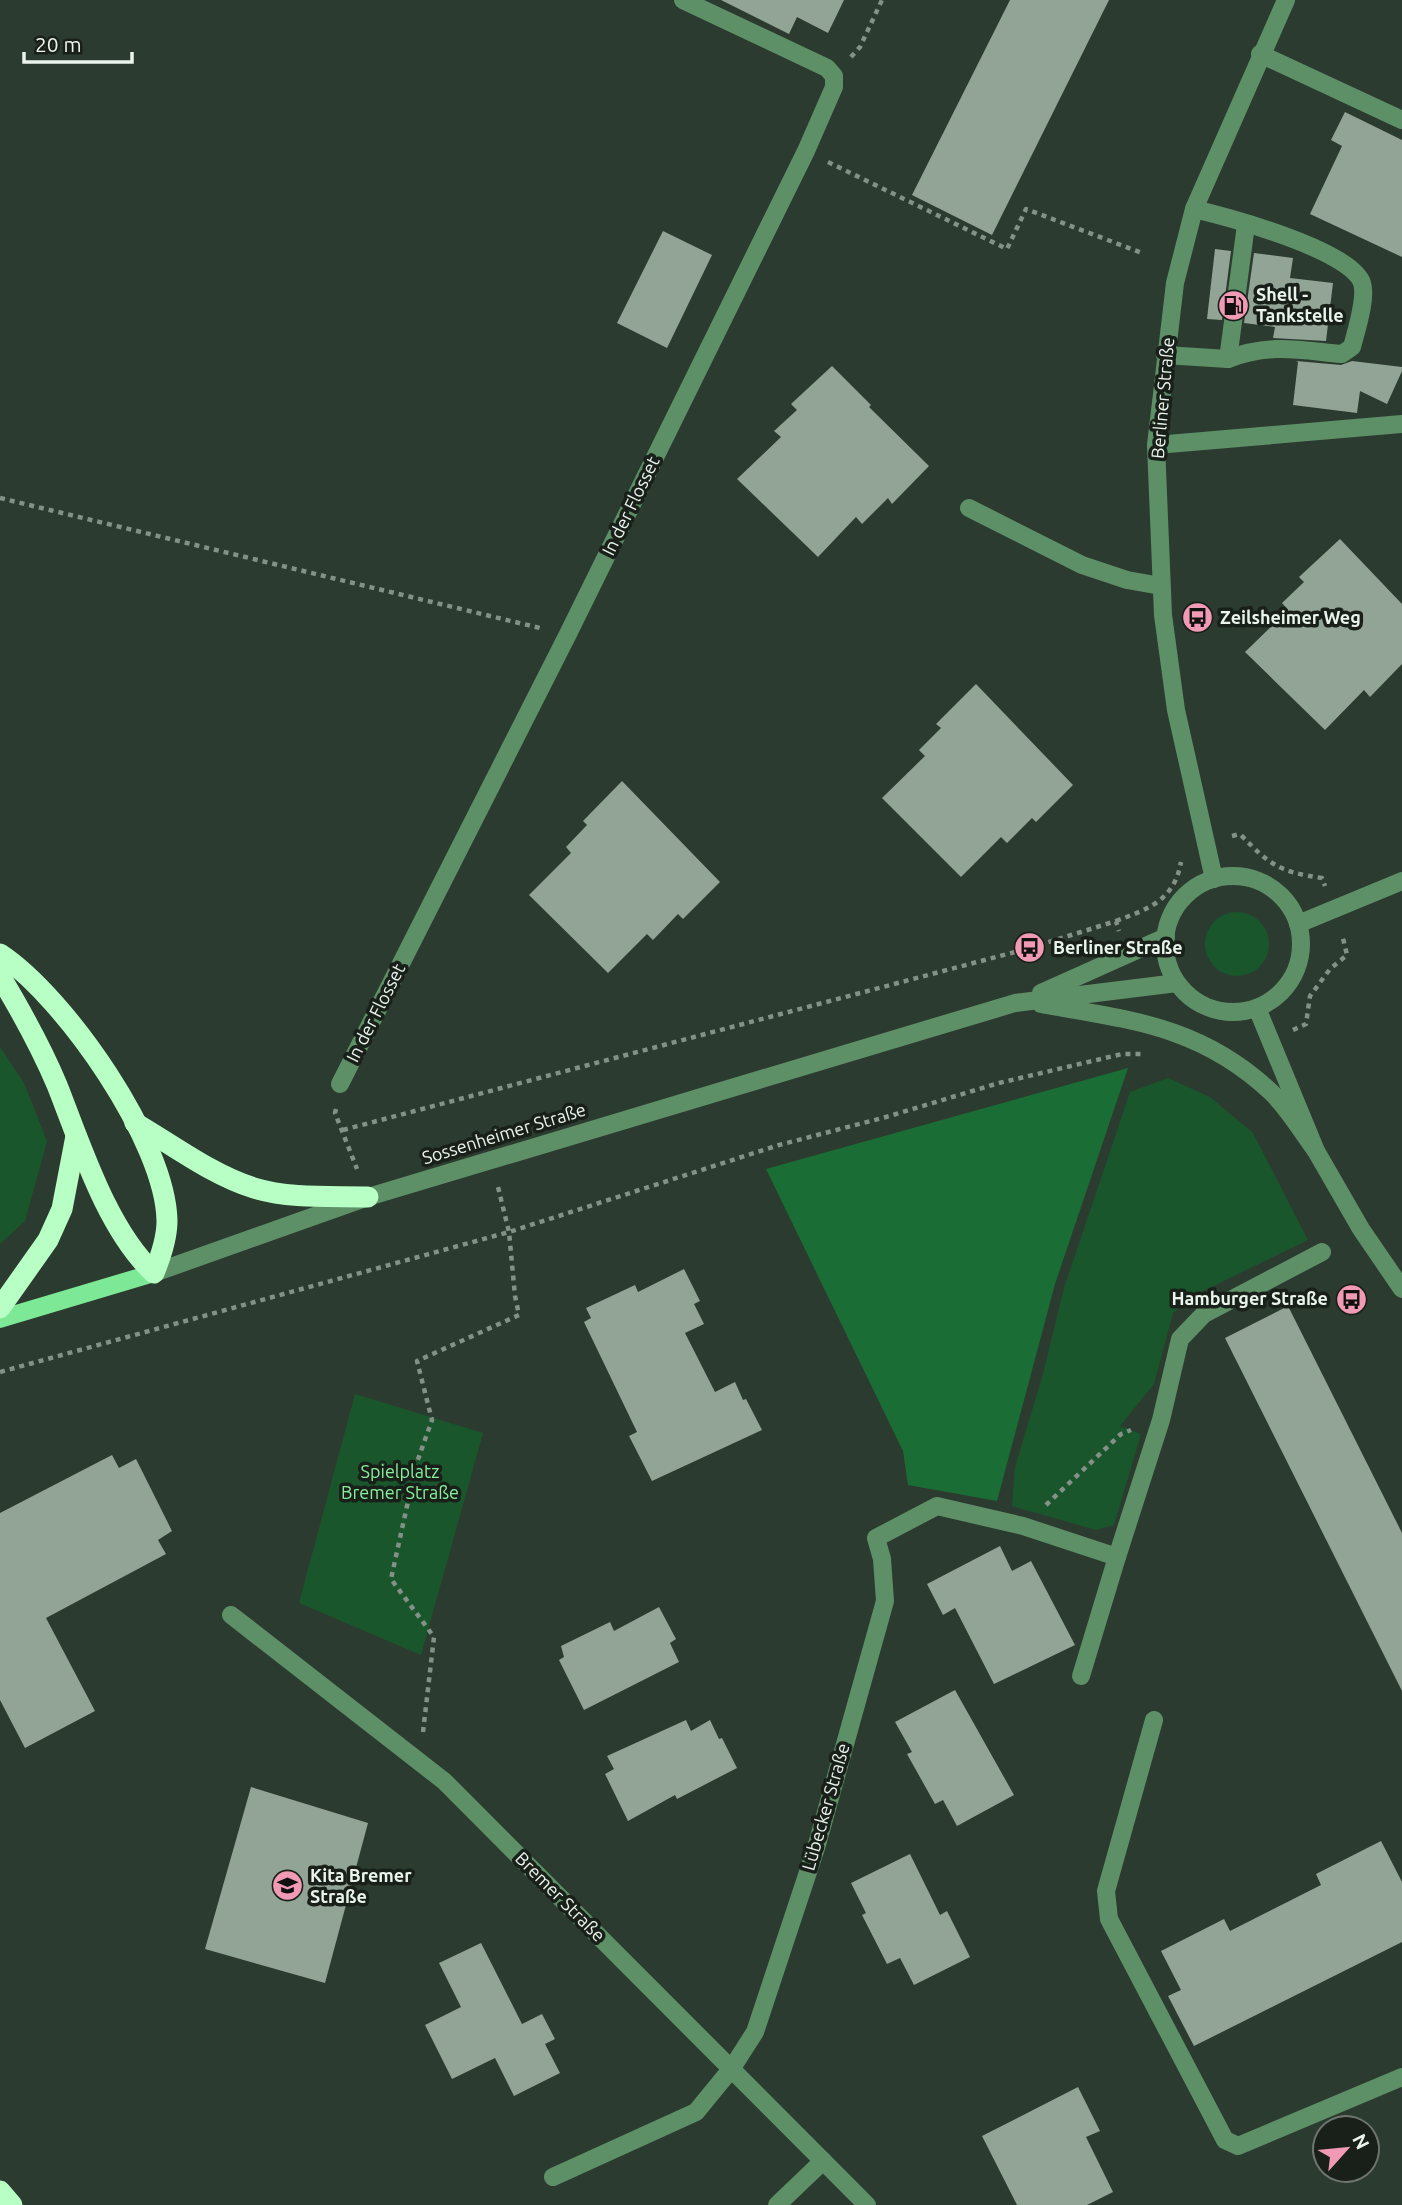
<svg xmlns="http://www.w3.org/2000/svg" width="1402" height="2205" font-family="Ubuntu,sans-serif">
	<rect width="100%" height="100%" fill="#2c3b2f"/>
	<g fill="#1a562b">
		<circle cx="1237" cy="944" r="32"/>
		<polygon points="0,1047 24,1083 47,1141 25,1221 0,1244"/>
		<polygon points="1168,1078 1210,1097 1253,1133 1308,1240 1191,1297 1173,1313 1154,1384 1120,1426 1141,1434 1114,1525 1096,1530 1012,1506 1015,1467 1043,1374 1064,1288 1130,1092"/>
		<polygon points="355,1394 483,1433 421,1655 299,1603"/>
	</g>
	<polygon fill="#1a6e35" points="1128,1068 1055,1284 997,1501 908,1485 903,1451 766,1169"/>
	<g fill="#92a495">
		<polygon points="721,0 844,0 828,33 797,17 789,34"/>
		<polygon points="1010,0 1109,0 992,235 912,195"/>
		<polygon points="1345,112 1402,140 1402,257 1310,214 1342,146 1331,140"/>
		<polygon points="663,231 712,255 667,348 617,323"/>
		<polygon points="1215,249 1231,251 1222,320 1207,319"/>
		<polygon points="1254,253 1293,258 1290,278 1333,283 1326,341 1273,338 1275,327 1244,323"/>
		<polygon points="1296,361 1341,365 1352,361 1402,367 1402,371 1387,404 1360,391 1357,413 1293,405 1298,362"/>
		<polygon points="832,366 871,405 869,407 929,466 892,504 888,498 862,524 856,517 818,557 737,479 781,437 774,431 797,410 791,404"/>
		<polygon points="1340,539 1402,604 1402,664 1370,697 1364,690 1325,730 1245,652 1288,610 1282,603 1304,582 1299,577"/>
		<polygon points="976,684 1073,785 1036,822 1032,818 1007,843 1001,837 961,877 882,798 925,756 919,750 941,728 936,724"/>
		<polygon points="622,781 720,882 683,919 678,914 653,940 647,934 608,973 529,895 571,853 566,847 587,825 583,821"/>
		<polygon points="684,1269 700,1301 694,1304 704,1324 685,1333 715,1392 735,1382 743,1400 746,1399 762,1430 652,1481 629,1436 637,1432 584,1322 591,1318 586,1308 635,1285 638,1292"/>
		<polygon points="1288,1306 1402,1533 1402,1691 1225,1338"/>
		<polygon points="112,1455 119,1468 136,1459 172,1531 158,1540 166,1554 46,1618 95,1711 25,1748 0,1700 0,1513"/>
		<polygon points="1000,1546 1012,1571 1031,1561 1075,1645 994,1684 955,1608 943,1615 927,1584"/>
		<polygon points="659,1607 676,1639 670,1643 679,1662 584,1710 559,1660 564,1657 561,1646 610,1622 614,1631"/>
		<polygon points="955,1690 1014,1795 957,1826 943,1800 935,1804 907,1754 912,1752 895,1722"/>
		<polygon points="686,1720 691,1731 710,1720 719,1739 722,1738 737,1768 677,1799 675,1795 628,1821 605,1774 614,1769 607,1756"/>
		<polygon points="251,1787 368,1823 325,1983 205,1949"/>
		<polygon points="1381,1841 1402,1882 1402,1942 1194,2046 1168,1996 1181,1990 1161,1951 1224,1919 1230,1931 1321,1885 1316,1874"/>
		<polygon points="910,1854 940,1915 947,1911 970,1957 914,1985 900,1958 887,1964 862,1915 866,1913 851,1883"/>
		<polygon points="481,1943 522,2024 542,2014 555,2039 545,2044 560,2073 514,2096 495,2058 452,2079 425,2025 461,2007 439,1963"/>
		<polygon points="1078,2087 1100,2131 1086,2137 1113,2192 1087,2205 1017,2205 982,2136"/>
	</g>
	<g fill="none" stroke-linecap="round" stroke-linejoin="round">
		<g stroke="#849187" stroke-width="4.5" stroke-dasharray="5 5" stroke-linecap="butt">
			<polyline points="851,57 860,47 882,0"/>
			<polyline points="828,162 1007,249 1026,209 1142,253"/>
			<polyline points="0,498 540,628"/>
			<path d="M1232 836 1240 834C1270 865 1279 872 1322 878L1325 886"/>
			<path d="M1116 921C1148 909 1174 901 1181 862"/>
			<polyline points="1293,1030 1306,1024 1310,996 1330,969 1347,955 1342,934"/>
			<polyline points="336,1109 335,1113 357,1169"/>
			<polyline points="343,1130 1030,948 1116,921 1119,931"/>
			<polyline points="0,1372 509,1232 779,1145 886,1117 999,1083 1122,1054 1142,1054"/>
			<polyline points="1046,1505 1121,1434 1131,1430"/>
			<polyline points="423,1732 434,1637 391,1579 416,1465 432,1420 417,1361 519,1315 515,1296 509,1232 498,1187"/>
		</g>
		<g stroke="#5e9068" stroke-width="18">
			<polyline points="1260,54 1402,120"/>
			<path d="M1194 209C1228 217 1351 250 1362 283 1367 298 1356 331 1352 347L1342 354C1298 350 1270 343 1228 359"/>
			<polyline points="1165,355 1228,359 1246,225"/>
			<polyline points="1156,445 1402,424"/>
			<polyline points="969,508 1082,565 1127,580 1161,586"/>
			<circle cx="1233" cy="944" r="68"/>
			<polyline points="1214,879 1176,710 1163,615 1156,445 1175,283 1194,209 1286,0"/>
			<polyline points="1298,924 1402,881"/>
			<polyline points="1041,993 1166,937"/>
			<path d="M1041 1004C1131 1020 1201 1026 1271 1092 1288 1108 1302 1132 1316 1151"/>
			<polyline points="1257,1008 1316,1151 1361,1229 1402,1289"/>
			<polyline points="340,1084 568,634 806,151 834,87 834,76 827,68 683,0"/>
			<polyline points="154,1273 368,1197 1015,1003 1177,983"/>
			<polyline points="231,1615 444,1781 867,2205"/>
			<polyline points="1081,1676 1117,1557"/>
			<polyline points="1154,1720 1106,1891 1109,1919 1225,2140 1238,2146 1402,2077"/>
			<polyline points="553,2177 696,2112 732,2068 755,2032 816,1848 885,1601 882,1559 876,1538 937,1506 1023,1526 1117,1557 1161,1420 1180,1339 1204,1314 1322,1252"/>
			<polyline points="777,2205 823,2161"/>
		</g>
		<polyline stroke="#7de895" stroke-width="18" points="0,1319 154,1273"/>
		<g stroke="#b7ffc4" stroke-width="21">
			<path d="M0 954C65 997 166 1142 167 1221 167 1239 161 1256 154 1273 107 1230 80 1143 57 1085 41 1047 21 1011 0 976"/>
			<path d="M135 1123C173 1145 212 1175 254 1188 290 1199 331 1196 368 1197"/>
			<polyline points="0,1308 48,1240 62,1209 76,1136"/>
			<polyline points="0,2191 12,2205"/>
		</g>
	</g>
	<defs>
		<symbol id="fuel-disc" viewBox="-11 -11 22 22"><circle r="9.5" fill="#f09ab5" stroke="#19201a"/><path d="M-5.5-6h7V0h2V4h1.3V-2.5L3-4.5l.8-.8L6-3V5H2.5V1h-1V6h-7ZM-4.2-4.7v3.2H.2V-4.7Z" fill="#111"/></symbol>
		<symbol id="bus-disc" viewBox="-11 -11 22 22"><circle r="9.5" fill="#f09ab5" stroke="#19201a"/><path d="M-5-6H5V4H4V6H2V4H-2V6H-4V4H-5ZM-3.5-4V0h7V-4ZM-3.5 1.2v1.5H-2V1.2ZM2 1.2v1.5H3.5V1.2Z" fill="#111"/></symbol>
		<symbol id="school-disc" viewBox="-11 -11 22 22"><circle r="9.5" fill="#f09ab5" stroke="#19201a"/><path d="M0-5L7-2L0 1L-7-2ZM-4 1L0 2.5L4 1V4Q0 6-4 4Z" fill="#111"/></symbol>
	</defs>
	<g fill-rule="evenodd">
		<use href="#fuel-disc" x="1216" y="288" width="35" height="35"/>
		<use href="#bus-disc" x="1180" y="600" width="35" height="35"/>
		<use href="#bus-disc" x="1012" y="930" width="35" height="35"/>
		<use href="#bus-disc" x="1334" y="1282" width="35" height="35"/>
		<use href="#school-disc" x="270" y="1868" width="35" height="35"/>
	</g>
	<g text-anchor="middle" stroke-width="7" stroke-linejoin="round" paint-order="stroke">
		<g font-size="18" font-weight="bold" fill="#eaf4ec" stroke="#19201a" text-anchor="start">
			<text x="1256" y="301">Shell -<tspan x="1256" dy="21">Tankstelle</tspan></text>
			<text x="1220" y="624">Zeilsheimer Weg</text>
			<text x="1053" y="954">Berliner Straße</text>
			<text x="1328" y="1305" text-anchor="end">Hamburger Straße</text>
			<text x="310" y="1882">Kita Bremer<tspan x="310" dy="21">Straße</tspan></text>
		</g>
		<g font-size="18" fill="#eaf4ec" stroke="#19201a">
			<text transform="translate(1163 398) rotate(-85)" y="6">Berliner Straße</text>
			<text transform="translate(631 506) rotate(-64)" y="6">In der Flosset</text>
			<text transform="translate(376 1013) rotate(-63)" y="6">In der Flosset</text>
			<text transform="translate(504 1134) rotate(-17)" y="6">Sossenheimer Straße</text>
			<text transform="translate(826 1807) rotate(-74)" y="6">Lübecker Straße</text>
			<text transform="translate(560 1897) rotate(45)" y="6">Bremer Straße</text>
		</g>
		<g font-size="18" fill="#88f09e" stroke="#19201a">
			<text x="400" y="1478">Spielplatz<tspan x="400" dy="21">Bremer Straße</tspan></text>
		</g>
	</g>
	<g transform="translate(1346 2149) rotate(63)"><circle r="33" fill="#19201a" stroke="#6d756e" stroke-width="2"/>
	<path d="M0-5L12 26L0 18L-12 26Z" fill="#f09ab5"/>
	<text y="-10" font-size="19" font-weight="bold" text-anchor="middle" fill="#eaf4ec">N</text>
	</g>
	<path d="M24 52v10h108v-10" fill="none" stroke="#eaf4ec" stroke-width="3.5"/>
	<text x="35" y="52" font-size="21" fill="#eaf4ec" stroke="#19201a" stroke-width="5" paint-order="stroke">20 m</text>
</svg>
